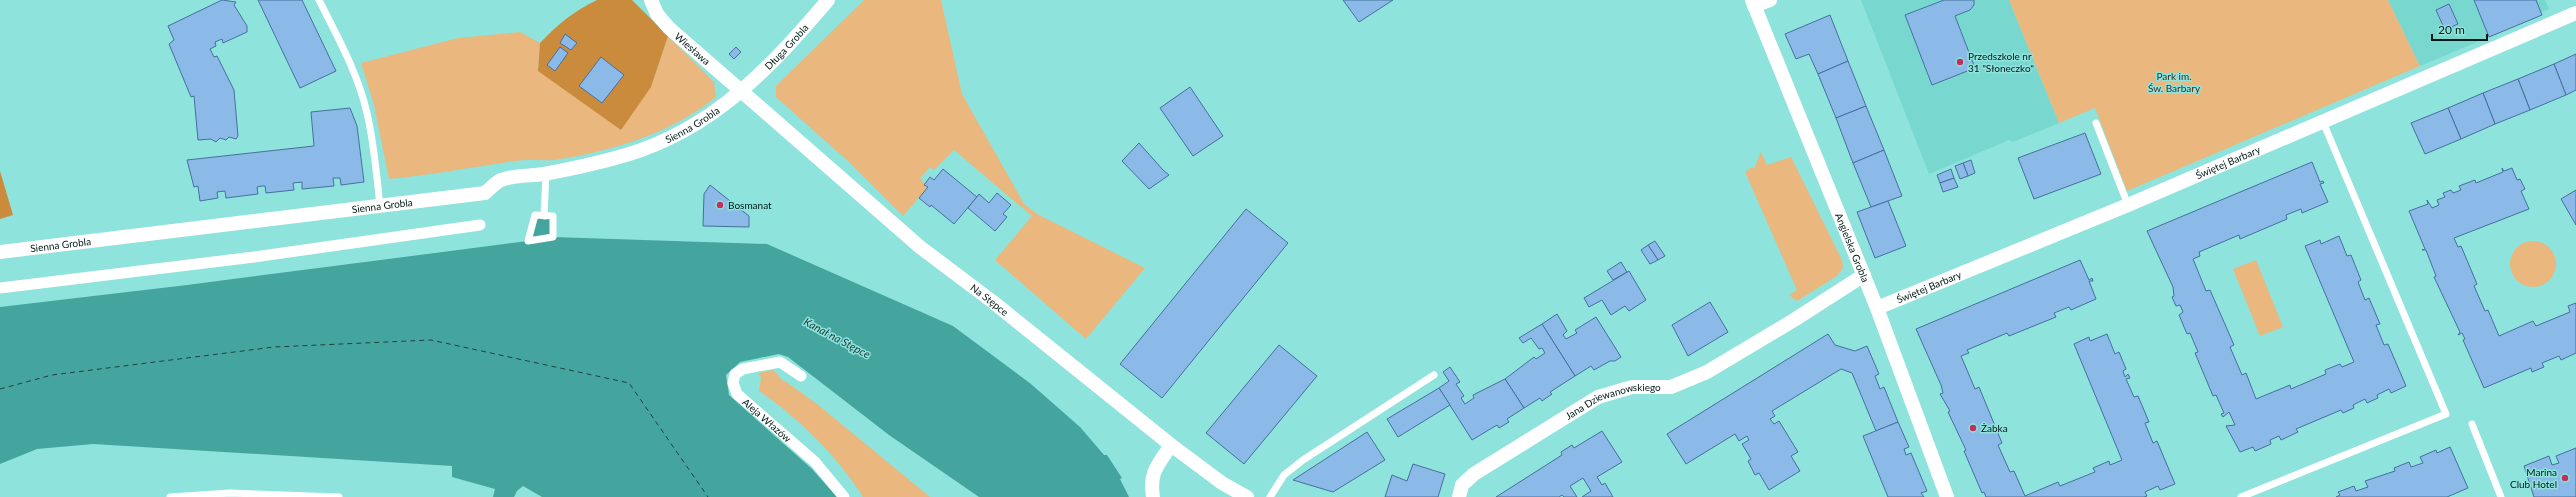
<svg xmlns="http://www.w3.org/2000/svg" width="2576" height="497" font-family="Lato,sans-serif">
	<rect width="100%" height="100%" fill="#8ee3dc"/>
	<g fill="#78d8d0">
		<polygon points="1861,0 2009,0 2059,123 2013,142 2009,140 1929,174"/>
		<polygon points="2388,0 2545,0 2549,9 2541,12 2542,15 2420,66"/>
	</g>
	<g fill="#eab77f">
		<polygon points="864,0 941,0 962,94 1024,204 1037,214 1145,268 1086,339 995,260 1032,216 954,150 934,170 930,167 920,178 928,187 903,216 849,162 776,97 776,86"/>
		<polygon points="2009,0 2388,0 2420,66 2127,191 2095,108 2059,123"/>
		<path d="M520 32 540 43 538 71 651 87 668 36 714 82 716 97C672 133 610 152 554 160 541 161 528 159 515 161 473 167 431 175 389 179L374 105 361 63 458 38Z"/>
		<polygon points="1761,152 1767,165 1791,157 1842,260 1843,268 1837,276 1797,301 1789,295 1797,290 1745,172 1752,167 1754,169"/>
		<circle cx="2533" cy="264" r="23"/>
		<polygon points="2256,260 2283,327 2260,336 2233,269"/>
		<path d="M773 370 784 382 785 381 817 404 930 497H863C836 455 800 419 759 391L761 378 759 373Z"/>
	</g>
	<g fill="#cb8b3d">
		<path d="M597 0H632L668 36 651 87 621 130 538 71 540 43C558 24 574 11 597 0Z"/>
		<polygon points="0,171 13,215 0,219"/>
	</g>
	<polygon fill="#44a59e" points="535,215 553,216 553,237 767,244 953,326 1031,384 1080,427 1104,455 1107,455 1122,478 1120,479 1129,497 979,497 889,435 788,357 779,354 740,362 726,375 729,395 812,469 837,497 542,497 523,486 517,491 514,497 493,497 495,489 452,477 452,466 93,444 37,449 0,464 0,307 187,285 528,241"/>
	<g fill="none" stroke-linecap="round" stroke-linejoin="round">
		<polyline stroke="#22403d" stroke-width="1" stroke-dasharray="5 4" stroke-linecap="butt" points="0,389 52,375 274,347 431,340 629,383 708,497"/>
	</g>
	<g fill="#8bbae9" stroke="#44719c">
		<polygon points="222,0 236,2 234,5 247,26 247,32 223,43 222,39 215,42 216,46 210,49 214,57 217,56 234,90 238,136 236,139 229,137 226,140 220,138 216,142 211,139 198,140 194,96 191,97 169,44 174,40 168,26"/>
		<polygon points="258,0 302,0 336,71 300,88"/>
		<polygon points="1343,0 1393,0 1359,22"/>
		<polygon points="1944,0 1974,0 1974,5 1970,10 1955,16 1975,68 1932,85 1905,15"/>
		<polygon points="2474,0 2536,0 2542,15 2489,37"/>
		<polygon points="2449,4 2458,24 2445,30 2436,10"/>
		<polygon points="1830,15 1848,61 1818,74 1809,54 1796,59 1785,34"/>
		<polygon points="565,34 577,43 571,50 560,43"/>
		<polygon points="560,47 568,53 555,71 547,65"/>
		<polygon points="736,47 741,52 734,59 729,54"/>
		<polygon points="2576,54 2576,90 2566,95 2554,64"/>
		<polygon points="601,57 624,75 602,103 579,86"/>
		<polygon points="1848,61 1866,106 1836,118 1818,74"/>
		<polygon points="2554,64 2566,95 2530,110 2518,79"/>
		<polygon points="2518,79 2530,110 2495,124 2483,93"/>
		<polygon points="1190,87 1223,136 1193,156 1160,108"/>
		<polygon points="2483,93 2495,124 2461,139 2448,108"/>
		<polygon points="1866,106 1884,150 1853,163 1836,118"/>
		<polygon points="350,108 357,126 364,182 341,185 340,178 333,178 334,186 302,189 302,182 293,183 294,190 266,193 265,186 262,186 257,187 258,194 226,198 225,191 217,192 218,198 200,201 198,186 194,187 187,160 314,146 311,112"/>
		<polygon points="2448,108 2461,139 2425,154 2411,123"/>
		<polygon points="2085,133 2101,174 2034,199 2018,158"/>
		<polygon points="1139,143 1163,170 1169,175 1149,189 1122,161"/>
		<polygon points="1884,150 1902,196 1871,207 1853,163"/>
		<polygon points="1971,160 1975,173 1968,176 1963,163"/>
		<polygon points="2312,162 2320,182 2323,181 2324,183 2320,184 2328,202 2302,213 2301,209 2286,215 2287,219 2240,239 2239,235 2199,252 2200,256 2193,259 2206,291 2210,290 2234,345 2230,347 2242,375 2246,373 2256,399 2290,385 2291,389 2326,374 2325,370 2340,364 2342,367 2354,362 2305,246 2320,240 2321,244 2339,236 2347,256 2351,255 2361,280 2358,282 2365,300 2369,298 2380,324 2376,325 2384,345 2388,344 2406,386 2391,393 2389,389 2377,395 2378,398 2367,403 2365,399 2353,405 2354,408 2343,413 2341,410 2296,429 2298,432 2281,440 2279,436 2270,440 2271,444 2255,451 2253,447 2240,452 2226,426 2235,425 2229,412 2223,417 2221,414 2224,413 2216,395 2213,396 2195,353 2198,352 2190,333 2187,334 2179,315 2183,312 2180,305 2176,306 2172,297 2174,296 2173,287 2147,231"/>
		<polygon points="1963,163 1968,176 1960,179 1955,166"/>
		<polygon points="2502,168 2504,171 2512,168 2517,180 2520,179 2525,189 2521,191 2529,209 2454,238 2458,247 2461,246 2477,284 2474,286 2485,311 2488,310 2499,336 2533,321 2536,326 2570,312 2568,306 2576,303 2576,353 2561,360 2559,356 2542,363 2544,367 2532,372 2531,368 2484,388 2463,340 2465,339 2462,333 2458,335 2460,332 2434,277 2436,276 2426,250 2422,250 2425,249 2409,211 2428,204 2427,200 2432,208 2439,205 2437,200 2445,197 2443,193 2451,190 2453,193 2461,190 2459,186 2475,180 2476,183 2503,172"/>
		<polygon points="943,169 977,197 954,224 931,205 930,207 919,198 928,187 924,185 930,177 934,180"/>
		<polygon points="1951,169 1954,178 1940,183 1937,175"/>
		<polygon points="1954,178 1958,187 1943,192 1940,183"/>
		<polygon points="710,185 749,216 749,227 703,226 704,194"/>
		<polygon points="2576,190 2576,225 2561,199"/>
		<polygon points="997,193 1011,205 1003,214 1007,217 995,231 968,208 979,194 989,203"/>
		<polygon points="1888,201 1906,246 1875,258 1857,212"/>
		<polygon points="1246,209 1288,243 1162,398 1120,364"/>
		<polygon points="1655,241 1665,256 1658,260 1648,245"/>
		<polygon points="1648,245 1658,260 1650,264 1641,250"/>
		<polygon points="2080,260 2089,280 2092,278 2093,281 2089,281 2096,299 2071,310 2069,307 2054,313 2056,317 2009,336 2007,333 1967,350 1969,353 1961,356 1967,370 1975,389 1979,387 2002,443 1998,445 2010,472 2014,471 2025,496 2058,482 2060,486 2095,472 2093,468 2109,461 2110,465 2122,460 2074,344 2089,337 2090,341 2107,334 2115,354 2119,352 2126,369 2123,371 2125,377 2128,374 2130,378 2126,379 2134,397 2138,396 2149,422 2145,423 2153,443 2157,441 2175,484 2160,490 2158,486 2145,492 2147,496 2144,497 1986,497 1984,492 1982,493 1964,451 1966,450 1948,412 1950,411 1940,394 1943,393 1941,385 1916,329"/>
		<polygon points="1621,262 1627,272 1613,280 1607,271"/>
		<polygon points="1629,271 1646,300 1629,311 1625,306 1611,315 1602,300 1589,307 1584,298"/>
		<polygon points="1710,302 1728,332 1688,356 1672,325"/>
		<polygon points="1557,314 1567,331 1563,335 1566,339 1577,333 1575,330 1596,317 1621,357 1615,361 1610,361 1594,370 1591,366 1575,376 1542,324"/>
		<polygon points="1542,324 1575,376 1550,392 1552,394 1542,401 1540,398 1524,408 1505,379 1534,357 1536,359 1545,353 1542,348 1539,349 1531,338 1523,343 1519,338"/>
		<polygon points="1828,334 1835,345 1855,351 1867,346 1879,374 1875,376 1880,389 1884,387 1898,422 1876,431 1852,373 1841,369 1772,411 1775,416 1770,419 1774,424 1779,421 1798,452 1791,456 1800,471 1769,490 1759,473 1755,475 1748,461 1751,459 1742,444 1749,440 1747,436 1739,441 1735,434 1686,464 1667,434"/>
		<polygon points="1279,345 1317,376 1244,464 1206,433"/>
		<polygon points="1450,367 1460,382 1456,384 1464,396 1461,398 1465,404 1474,398 1473,395 1505,379 1524,408 1507,419 1509,422 1499,428 1497,425 1472,440 1439,388 1449,381 1443,372"/>
		<polygon points="1439,388 1450,405 1398,437 1387,419"/>
		<polygon points="1898,422 1909,447 1904,449 1906,455 1911,453 1927,491 1921,493 1924,497 1888,497 1863,436"/>
		<polygon points="1602,431 1622,462 1597,477 1602,485 1605,483 1613,497 1582,497 1591,491 1583,478 1570,486 1577,497 1564,497 1562,495 1559,497 1496,497 1562,455 1561,452 1572,445 1574,448"/>
		<polygon points="1367,432 1385,460 1333,492 1293,480"/>
		<polygon points="2450,447 2468,488 2447,497 2336,497 2340,495 2338,492 2354,486 2356,491 2368,487 2365,481 2395,471 2394,468 2409,462 2411,467 2423,463 2420,457 2436,450 2437,453"/>
		<polygon points="2576,448 2576,497 2534,497 2524,466 2549,456 2552,465 2559,463 2556,456"/>
		<polygon points="1413,464 1445,474 1438,497 1385,497 1392,475 1407,481"/>
	</g>
	<g fill="none" stroke-linecap="round" stroke-linejoin="round">
		<g stroke="#fff" stroke-width="7">
			<path d="M319 0C337 36 358 73 367 113 374 143 377 176 380 207"/>
			<polyline points="2096,123 2128,205"/>
			<polygon points="535,215 553,216 553,237 528,241"/>
			<polyline points="544,216 546,173"/>
			<polyline points="2472,424 2501,497"/>
			<polyline points="170,497 230,493 339,497"/>
			<polyline points="1270,497 1284,475 1303,460 1434,375"/>
			<polyline points="2241,497 2446,414 2323,122"/>
		</g>
		<g stroke="#fff" stroke-width="11">
			<polyline points="0,288 254,257 480,225"/>
			<path id="s1" d="M801 376 780 362 743 369 735 374 733 383 737 394 815 462 844 497"/>
		</g>
		<g stroke="#fff" stroke-width="14">
			<path id="s2" d="M651 0 657 14 669 28 920 247 993 302 1171 445 1222 483 1247 497"/>
			<path id="s3" d="M1752 0 1877 308 1947 497"/>
			<polyline points="1754,6 1770,0"/>
			<path id="s4" d="M0 252 485 193C490 189 496 182 501 180 513 175 531 176 544 174 571 169 599 163 626 155 714 129 771 67 828 0"/>
			<path id="s5" d="M1877 308 2128 205 2576 13"/>
			<path d="M1153 497C1149 472 1158 465 1171 445"/>
			<path id="s6" d="M1459 497 1462 485 1474 474 1598 397 1632 387H1671L1707 372 1794 320 1864 275"/>
		</g>
	</g>
	<g fill="#bf305a" stroke="#8ee3dc" stroke-width="1.5">
		<circle cx="1960" cy="62" r="4"/>
		<circle cx="720" cy="205" r="4"/>
		<circle cx="1973" cy="428" r="4"/>
		<circle cx="2565" cy="478" r="4"/>
	</g>
	<g text-anchor="middle" stroke-width="3" stroke-linejoin="round" paint-order="stroke">
		<g font-size="10" fill="#001a18" stroke="#8ee3dc">
			<text dy="4" stroke="none"><textPath href="#s4" startOffset="833">Długa Grobla</textPath></text>
			<text dy="4" stroke="none"><textPath href="#s2" startOffset="65">Wiesława</textPath></text>
			<text dy="4" stroke="none"><textPath href="#s4" startOffset="710">Sienna Grobla</textPath></text>
			<text dy="4" stroke="none"><textPath href="#s5" startOffset="380">Świętej Barbary</textPath></text>
			<text dy="4" stroke="none"><textPath href="#s4" startOffset="385">Sienna Grobla</textPath></text>
			<text dy="4" stroke="none"><textPath href="#s4" startOffset="61">Sienna Grobla</textPath></text>
			<text dy="4" stroke="none"><textPath href="#s3" startOffset="267">Angielska Grobla</textPath></text>
			<text dy="4" stroke="none"><textPath href="#s5" startOffset="56">Świętej Barbary</textPath></text>
			<text dy="4" stroke="none"><textPath href="#s2" startOffset="454">Na Stępce</textPath></text>
			<text dy="4" stroke="none"><textPath href="#s6" startOffset="188">Jana Dziewanowskiego</textPath></text>
			<text dy="4" stroke="none"><textPath href="#s1" startOffset="133">Aleja Włazów</textPath></text>
		</g>
		<g font-size="10" fill="#001a18" stroke="#8ee3dc" text-anchor="start">
			<text x="1968" y="60">Przedszkole nr<tspan x="1968" dy="12">31 "Słoneczko"</tspan></text>
			<text x="728" y="209">Bosmanat</text>
			<text x="1981" y="432">Żabka</text>
			<text x="2557" y="476" text-anchor="end">Marina<tspan x="2557" dy="12">Club Hotel</tspan></text>
		</g>
		<g font-size="10" fill="#3e2e1d" stroke="#8ee3dc">
			<text x="2174" y="80">Park im.<tspan x="2174" dy="12">Św. Barbary</tspan></text>
		</g>
		<g font-size="11" font-style="italic" fill="#22403d" stroke="#8ee3dc">
			<text transform="translate(837 338) rotate(28)" y="4">Kanał na Stępce</text>
		</g>
	</g>
	<path d="M2432 34v6h55v-6" fill="none" stroke="#001a18" stroke-width="2"/>
	<text x="2438" y="34" font-size="12" fill="#001a18" stroke="#8ee3dc" stroke-width="3" paint-order="stroke">20 m</text>
</svg>
